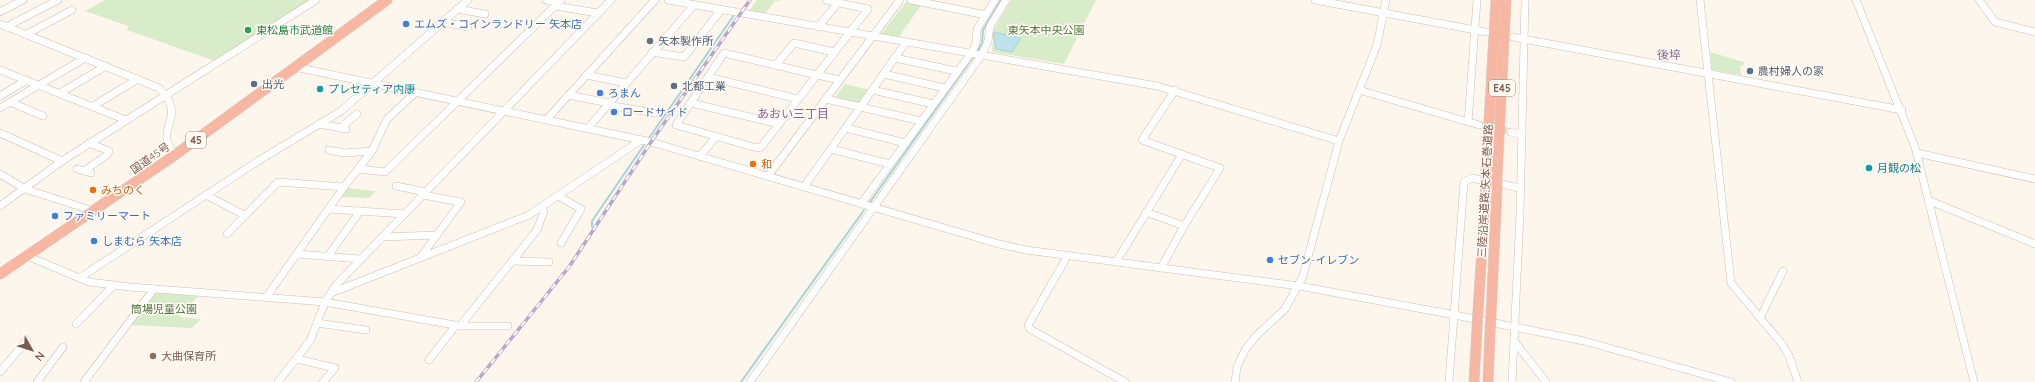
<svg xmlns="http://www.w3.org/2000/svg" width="2035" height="382" font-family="Quicksand,'Noto Sans JP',sans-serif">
	<rect width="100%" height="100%" fill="#fdf6ec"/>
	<g fill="#d8ecc9">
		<polygon points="105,0 315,0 215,61 127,30 128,26 85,11"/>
		<polygon points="757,0 782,0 775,1 765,14 749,11"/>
		<polygon points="1011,0 1096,0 1064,64 992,52 994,29"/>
		<polygon points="906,2 922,4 898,38 882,35 881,34"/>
		<polygon points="1710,52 1744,62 1743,66 1740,66 1741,75 1712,70"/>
		<polygon points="845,84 869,90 860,103 856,104 836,99 835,97"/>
		<polygon points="348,188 376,191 369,198 341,197"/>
		<polygon points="156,291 200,294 179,317 201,319 192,328 128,325"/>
	</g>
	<polygon fill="#bfe3e8" stroke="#a5d3da" points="993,33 993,32 1021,38 1012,52 996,49"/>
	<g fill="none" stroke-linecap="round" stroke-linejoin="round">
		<g stroke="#a5d3da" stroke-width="2">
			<polyline points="977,52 982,43 983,30 1001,0"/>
			<polyline points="649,138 734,15"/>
			<polyline points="870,202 973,57"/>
			<polyline points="592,227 592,221 644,145"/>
			<polyline points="741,382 864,210"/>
		</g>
		<polyline stroke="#dcd0c4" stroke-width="7" stroke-dasharray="7 3.5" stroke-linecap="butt" points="1479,125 1511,132"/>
		<defs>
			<g id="minor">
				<polyline points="546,0 559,2"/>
				<polyline points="668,0 1157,86 1339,141"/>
				<polyline points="911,0 986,15"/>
				<polyline points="1315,0 1486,32"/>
				<polyline points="1700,0 1731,283 1782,344 1789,356 1798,382"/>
				<polyline points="1856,0 1915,147 1974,382"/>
				<polyline points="1979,0 1995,22 2035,32"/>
				<polyline points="555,6 598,13"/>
				<polyline points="457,9 485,14"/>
				<polyline points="0,12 23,0"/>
				<polyline points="443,22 468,27"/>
				<path d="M0 24 159 88C163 93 168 97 170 104 177 124 156 132 175 155"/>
				<polyline points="6,27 58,0"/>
				<polyline points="818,27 838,3"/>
				<polyline points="27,34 72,10"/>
				<polyline points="1513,37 1902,110"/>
				<polyline points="652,52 684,57 721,10"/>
				<polygon points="724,53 817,75 761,147 757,148 676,125"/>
				<polyline points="895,58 956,71"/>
				<polyline points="776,65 794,43 834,52"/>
				<polyline points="295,67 651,142 999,244 1026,250 1299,286 1455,315 1584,341 1731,382"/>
				<polyline points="0,70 126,120"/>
				<polyline points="884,74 944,88"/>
				<polyline points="586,75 626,83"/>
				<polyline points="817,75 840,80"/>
				<polyline points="817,75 868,9 826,0"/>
				<polyline points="708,77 798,99"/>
				<polyline points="873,90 933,104"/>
				<polyline points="1359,90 1479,125"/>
				<polyline points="60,93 106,66"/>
				<polyline points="568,95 609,103"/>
				<polyline points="0,96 27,80"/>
				<polyline points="826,99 921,121"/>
				<polyline points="10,102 43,116"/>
				<polyline points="691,103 779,124"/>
				<polyline points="607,105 655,113"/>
				<polyline points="93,106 138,79"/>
				<polyline points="0,108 85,58"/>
				<polyline points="547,119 655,0"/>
				<polyline points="1468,122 1477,0"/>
				<polyline points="320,124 346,129"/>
				<polyline points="340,128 357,114"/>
				<polyline points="588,128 694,5"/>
				<polyline points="846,128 905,143"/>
				<polyline points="1511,132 1522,135"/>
				<polyline points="0,133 62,161"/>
				<polyline points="831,149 890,164"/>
				<polyline points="329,150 344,153 372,151"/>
				<polyline points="1917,153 2035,179"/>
				<polyline points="700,156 716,137"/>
				<polyline points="77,169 91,173"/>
				<polyline points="358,169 385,172 561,0"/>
				<polyline points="84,171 107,155 109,151 89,143"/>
				<polyline points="0,174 25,189 94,211"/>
				<polyline points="768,176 900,0"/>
				<polyline points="396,186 426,192"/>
				<polyline points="804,187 906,42"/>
				<polyline points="206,195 244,215"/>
				<polyline points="560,197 581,209 561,243"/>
				<polyline points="1930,201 2035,244"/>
				<polyline points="861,204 972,52 976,43 977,29 995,0"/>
				<polyline points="0,206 62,161 316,0"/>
				<polyline points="329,209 404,214"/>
				<polyline points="1146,212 1184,226"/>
				<polyline points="227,234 278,182 344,187"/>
				<polyline points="382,237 437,235"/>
				<polyline points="297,254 360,259"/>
				<polyline points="1068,255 1028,325 1030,329 1125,382"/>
				<polyline points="27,256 89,282 130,287 325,302 460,326 508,326"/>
				<polyline points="328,256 360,211"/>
				<polyline points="420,258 461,202 423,195"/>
				<polyline points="512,261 549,262"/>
				<polyline points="1116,262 1181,156"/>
				<polyline points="1161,268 1184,226 1220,168 1142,140 1175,90"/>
				<polyline points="81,277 258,161 341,111 468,0"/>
				<polyline points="331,293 529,215 641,140"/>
				<polyline points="267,296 344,187 372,151 387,119 416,92"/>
				<polyline points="1760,318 1783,271"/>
				<polyline points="317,323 366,330"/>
				<polyline points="76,324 114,285"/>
				<polyline points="460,326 537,230 544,211 541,209"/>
				<polyline points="1514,341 1546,382"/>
				<polyline points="297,359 335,368 323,382"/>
				<polyline points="429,360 456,325"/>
				<polyline points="0,372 27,340"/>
				<polyline points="37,382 63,347"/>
				<polyline points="84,382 154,289"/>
				<polyline points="278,382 310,341 325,302 335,286 611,0"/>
				<polyline points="750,382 981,56 988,41 990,26 1006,0"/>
				<polyline points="1235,382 1237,367 1245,350 1256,336 1285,309 1303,276 1339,141 1377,45 1386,0"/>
				<polyline points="1449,382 1464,182 1472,178 1520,188"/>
				<polyline points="1512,382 1520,214 1525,0"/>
			</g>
			<g id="highway">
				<polyline points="1486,173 1496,0"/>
				<polyline points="1497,175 1506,0"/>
				<polyline points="0,274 175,155 387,0"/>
				<polyline points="1478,311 1486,185"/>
				<polyline points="1491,315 1497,188"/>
				<polyline points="1474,382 1477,328"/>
				<polyline points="1488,382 1490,332"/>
			</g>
		</defs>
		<use href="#minor" stroke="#d1beb0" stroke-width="8"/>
		<use href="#highway" stroke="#dad1cd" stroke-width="11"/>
		<use href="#minor" stroke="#fff" stroke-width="7"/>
		<use href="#highway" stroke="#f7b7a3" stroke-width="10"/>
		<defs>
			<polyline id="rail" points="476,382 569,267 651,142 750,0"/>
		</defs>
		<use href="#rail" stroke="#b9a8c9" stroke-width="3.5"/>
		<use href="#rail" stroke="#fffaf3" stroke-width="2" stroke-dasharray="6" stroke-linecap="butt"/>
		<defs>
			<g id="highway-bridge">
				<polyline points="1486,173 1486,185"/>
				<polyline points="1497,175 1497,188"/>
				<polyline points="1477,328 1478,311"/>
				<polyline points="1490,332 1491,315"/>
			</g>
		</defs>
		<use href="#highway-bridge" stroke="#dad1cd" stroke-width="11" stroke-linecap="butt"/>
		<use href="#highway-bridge" stroke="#f7b7a3" stroke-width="10"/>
	</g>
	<g fill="#3f7fe0" stroke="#fffaf3" stroke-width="1.5">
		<circle cx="406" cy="24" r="4"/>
		<circle cx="600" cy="93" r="4"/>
		<circle cx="614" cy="112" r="4"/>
		<circle cx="55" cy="216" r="4"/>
		<circle cx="94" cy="241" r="4"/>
		<circle cx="1270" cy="260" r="4"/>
	</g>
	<circle fill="#2e9e5b" stroke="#fffaf3" stroke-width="1.5" cx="248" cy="30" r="4"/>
	<g fill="#5c6f8a" stroke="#fffaf3" stroke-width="1.5">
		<circle cx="650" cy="41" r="4"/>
		<circle cx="1750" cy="71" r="4"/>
		<circle cx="254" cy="84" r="4"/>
		<circle cx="674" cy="86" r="4"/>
	</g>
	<g fill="#0f9aa8" stroke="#fffaf3" stroke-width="1.5">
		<circle cx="320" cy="89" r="4"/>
		<circle cx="1869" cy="168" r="4"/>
	</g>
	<g fill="#e8710a" stroke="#fffaf3" stroke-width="1.5">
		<circle cx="753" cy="164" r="4"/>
		<circle cx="93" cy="190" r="4"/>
	</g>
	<circle fill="#8d6e63" stroke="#fffaf3" stroke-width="1.5" cx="153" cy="356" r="4"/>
	<g text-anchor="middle" stroke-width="3" stroke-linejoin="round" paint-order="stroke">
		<g fill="#fffaf3" stroke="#a28b7f" stroke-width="1">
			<rect x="1489" y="80" width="26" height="16" rx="3"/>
			<rect x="186" y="132" width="20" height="16" rx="3"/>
		</g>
		<g font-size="10" font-weight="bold" fill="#7a5c4d">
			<text x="1502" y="92">E45</text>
			<text x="196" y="144">45</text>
		</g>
		<g font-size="11" fill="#366cbe" stroke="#fffaf3" text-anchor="start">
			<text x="414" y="28">エムズ・コインランドリー 矢本店</text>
			<text x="608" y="97">ろまん</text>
			<text x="622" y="116">ロードサイド</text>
			<text x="63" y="220">ファミリーマート</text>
			<text x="102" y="245">しまむら 矢本店</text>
			<text x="1278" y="264">セブン-イレブン</text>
		</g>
		<g font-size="11" fill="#27864d" stroke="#fffaf3" text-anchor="start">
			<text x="256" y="34">東松島市武道館</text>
		</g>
		<g font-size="11" fill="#537a41" stroke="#fffaf3">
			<text x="1046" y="34">東矢本中央公園</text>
			<text x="164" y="313">筒場児童公園</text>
		</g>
		<g font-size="11" fill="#4e5e75" stroke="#fffaf3" text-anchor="start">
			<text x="658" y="45">矢本製作所</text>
			<text x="1758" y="75">農村婦人の家</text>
			<text x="262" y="88">出光</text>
			<text x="682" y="90">北都工業</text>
		</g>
		<g font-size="11" fill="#0d838f" stroke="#fffaf3" text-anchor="start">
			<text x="328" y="93">プレセティア内康</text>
			<text x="1877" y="172">月観の松</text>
		</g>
		<g font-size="11" fill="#7a5c4d" stroke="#fffaf3">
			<text transform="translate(150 158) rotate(-35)" y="4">国道45号</text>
			<text transform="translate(1485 191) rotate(-87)" y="4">三陸沿岸道路;矢本石巻道路</text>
		</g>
		<g font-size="11" fill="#c56008" stroke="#fffaf3" text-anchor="start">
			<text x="761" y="168">和</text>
			<text x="101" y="194">みちのく</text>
		</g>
		<g font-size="11" fill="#785e54" stroke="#fffaf3" text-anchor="start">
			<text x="161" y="360">大曲保育所</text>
		</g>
		<g font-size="12" fill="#846695" stroke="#fffaf3">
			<text x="1669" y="59">後埣</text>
			<text x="793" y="118">あおい三丁目</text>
		</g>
	</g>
	<g transform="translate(32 350) rotate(129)" stroke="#fffaf3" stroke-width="3" paint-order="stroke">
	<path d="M0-3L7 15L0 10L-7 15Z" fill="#7a5c4d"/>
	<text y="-6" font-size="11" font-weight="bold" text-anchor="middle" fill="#7a5c4d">N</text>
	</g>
</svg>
